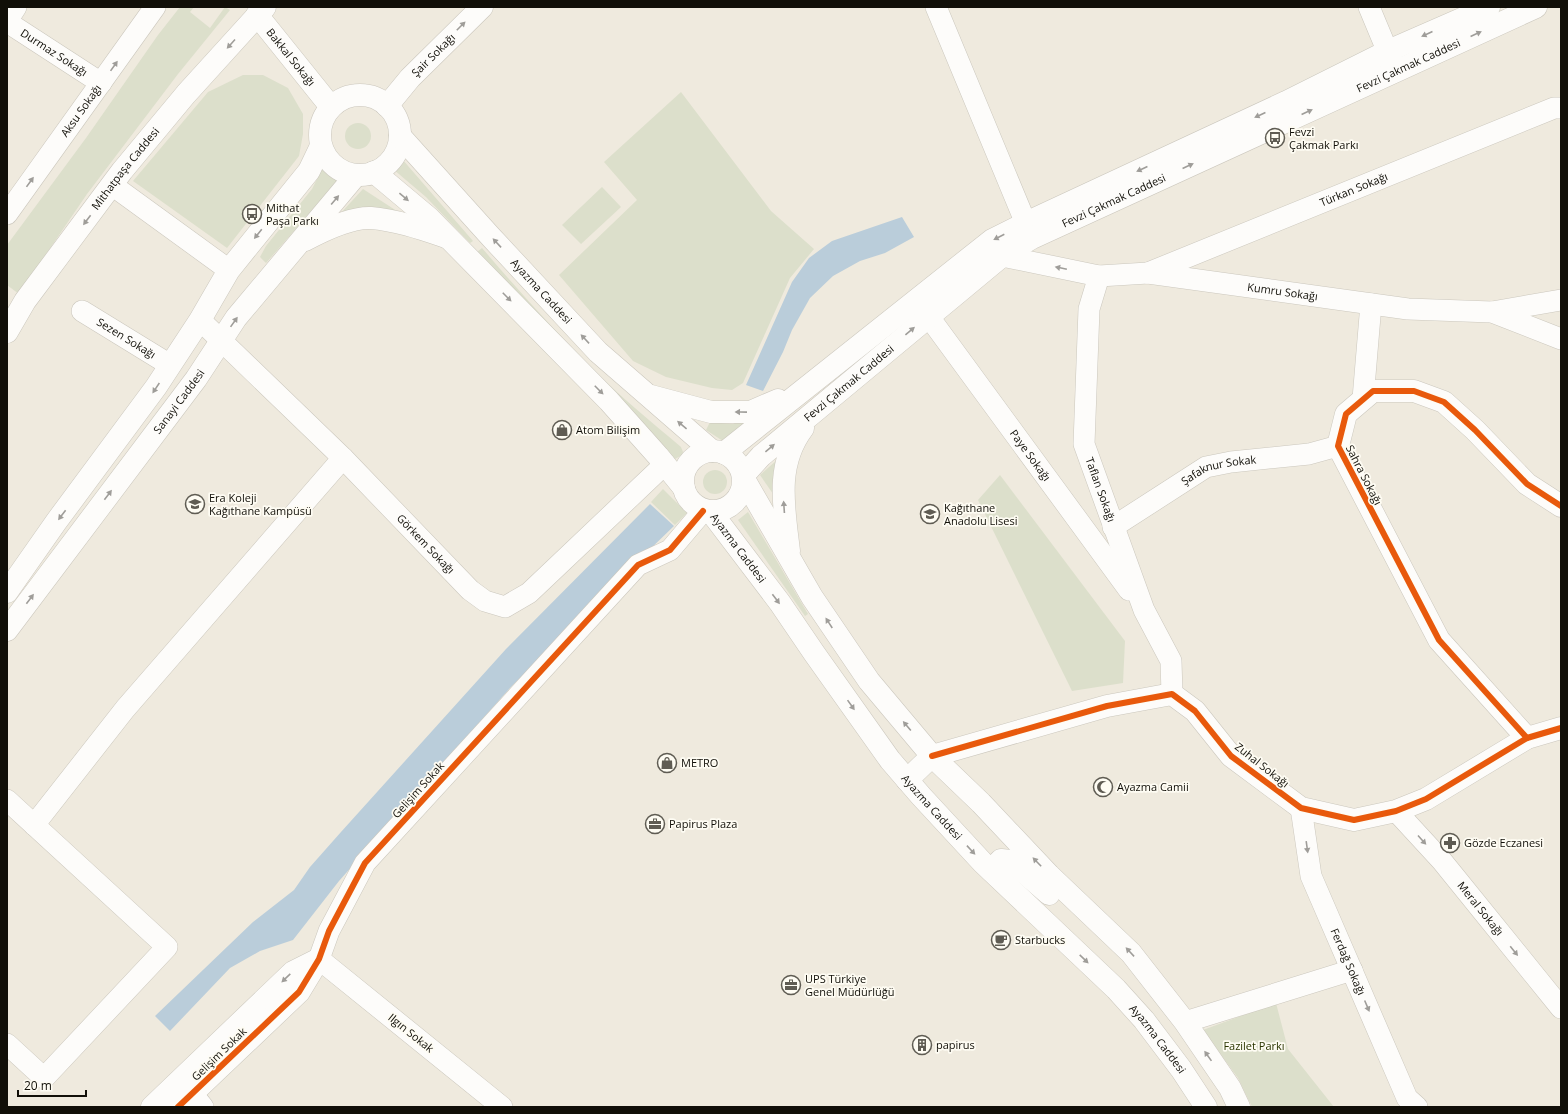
<svg xmlns="http://www.w3.org/2000/svg" width="1568" height="1114" font-family="'Open Sans',sans-serif">
	<rect width="100%" height="100%" fill="#efeade"/>
	<g fill="#dcdfcb">
		<polygon points="180,7 194,7 190,12 210,28 225,7 230,10 178,74 87,194 19,294 7,285 7,245 86,138 158,35"/>
		<polygon points="243,75 263,75 288,88 303,114 303,134 299,156 227,248 133,181 208,92"/>
		<polygon points="681,92 771,211 814,249 790,278 743,383 732,390 712,388 666,377 633,361 559,275 637,200 604,162"/>
		<circle cx="358" cy="136" r="13"/>
		<polygon points="402,159 473,241 470,243 426,197 393,169"/>
		<polygon points="324,165 341,177 266,263 260,257 266,246 312,189"/>
		<polygon points="602,187 621,207 581,244 562,225"/>
		<polygon points="363,189 406,217 339,215"/>
		<path d="M482 248C519 291 557 334 598 374 624 400 653 423 681 447L683 452 682 455 675 459 671 458 477 252Z"/>
		<polygon points="750,415 754,415 723,441 706,430 710,422 733,424"/>
		<polygon points="787,451 780,504 760,475"/>
		<circle cx="715" cy="482" r="12"/>
		<polygon points="1000,475 1125,641 1123,683 1072,691 978,500"/>
		<polygon points="663,489 687,513 675,525 651,502"/>
		<polygon points="748,512 808,614 805,616 738,520"/>
		<polygon points="1276,1003 1288,1049 1334,1107 1252,1107 1238,1078 1203,1030"/>
	</g>
	<g fill="#bacdda">
		<polygon points="902,217 914,237 885,253 860,261 833,276 810,298 792,330 783,352 763,391 746,385 792,282 809,258 832,241"/>
		<polygon points="650,504 674,526 584,613 510,688 339,881 293,940 260,951 230,968 170,1031 155,1016 253,922 294,890 310,867 341,832 506,649"/>
	</g>
	<g fill="none" stroke-linecap="round" stroke-linejoin="round">
		<defs>
			<g id="street">
				<polyline points="936,7 1032,238"/>
				<polyline points="1369,7 1394,67"/>
				<polyline points="7,21 16,7"/>
				<path id="s1" d="M7 22 101 83"/>
				<polyline points="112,185 229,270"/>
				<path id="s2" d="M7 214 155 7"/>
				<path id="s3" d="M1002 256 1099 276 1148 273 1408 309 1492 312 1561 339"/>
				<path id="s4" d="M1148 273 1554 108H1561"/>
				<path id="s5" d="M1099 276 1089 309 1084 444 1144 610 1171 661 1172 694"/>
				<path id="s6" d="M918 302 1129 590"/>
				<path id="s7" d="M82 311 170 365"/>
				<polyline points="1492,312 1561,300"/>
				<path id="s8" d="M200 320 343 458 470 590 485 601 505 607 529 593 665 464"/>
				<polyline points="1363,399 1371,304"/>
				<path id="s9" d="M1113 527 1206 467 1231 462 1309 454 1338 446"/>
				<polyline points="7,800 167,947 44,1078 7,1044"/>
				<path id="s10" d="M1301 808 1311 876 1407 1098 1417 1107"/>
				<path id="s11" d="M1396 811 1442 861 1561 1008"/>
				<polyline points="34,825 125,709 343,458"/>
				<polyline points="1185,1022 1352,970"/>
				<polyline points="182,1081 203,1107"/>
				<polyline points="502,1107 319,959 329,931 365,863 638,565 670,550 703,511"/>
			</g>
			<g id="secondary">
				<path id="s12" d="M257 15 331 107"/>
				<circle cx="360" cy="135" r="40"/>
				<path id="s13" d="M387 106 410 78 482 7"/>
				<path id="s14" d="M400 136 490 236 598 352 712 451"/>
				<polyline points="374,172 429,218 609,401 658,456 684,488"/>
				<path d="M305 240C322 231 351 217 371 218 396 220 422 229 446 237"/>
				<path id="s15" d="M7 332 25 301 122 171 186 94 265 7"/>
				<polyline points="651,396 711,412 750,412 778,400"/>
				<circle cx="713" cy="481" r="30"/>
				<polyline points="724,453 992,240 1026,223 1286,102 1388,51 1489,7"/>
				<path id="s16" d="M743 476 761 456 1002 256 1032 238 1536 7"/>
				<polyline points="744,479 812,597 869,681 932,756 981,803 1049,875 1131,953 1185,1022 1230,1088 1239,1107"/>
				<path id="s17" d="M711 512 780 603 814 653 890 760 921 796 983 863 1116 989 1144 1020 1181 1069 1206 1107"/>
				<path d="M789 551C784 508 775 465 803 428"/>
				<polyline points="7,592 56,522 156,387 200,320 229,270 309,171 321,146"/>
				<path id="s18" d="M7 630 196 379 236 318 356 175"/>
				<polyline points="1527,738 1439,640 1338,446 1346,414 1373,391 1414,391 1444,402 1475,430 1527,484 1561,506"/>
				<polyline points="907,780 932,756 1107,706 1172,694 1195,711 1231,756 1301,808 1354,820 1396,811 1426,799 1527,738 1561,728"/>
				<polyline points="991,870 1001,860 1011,861 1049,894"/>
				<polyline points="152,1107 293,972 319,959"/>
				<polyline points="178,1107 299,992 319,959"/>
			</g>
		</defs>
		<use href="#street" stroke="#cbc7bd" stroke-width="22"/>
		<use href="#secondary" stroke="#cbc7bd" stroke-width="23"/>
		<use href="#street" stroke="#fdfcfa" stroke-width="21"/>
		<use href="#secondary" stroke="#fdfcfa" stroke-width="22"/>
		<defs>
			<g id="cycleway">
				<polyline points="1527,738 1439,640 1338,446 1346,414 1373,391 1414,391 1444,402 1475,430 1527,484 1561,506"/>
				<polyline points="932,756 1107,706 1172,694 1195,711 1231,756 1301,808 1354,820 1396,811 1426,799 1527,738 1561,728"/>
				<polyline points="178,1107 299,992 319,959 329,931 365,863 638,565 670,550 703,511"/>
			</g>
		</defs>
		<use href="#cycleway" stroke="#fefcf3" stroke-width="8"/>
		<use href="#cycleway" stroke="#e8590c" stroke-width="6"/>
	</g>
	<defs><path id="oneway-solid" d="M-6-.8H1V-3.2L6.5 0L1 3.2V.8H-6Z"/></defs>
	<g fill="#9f9d99">
		<use href="#oneway-solid" transform="translate(461 26) rotate(-45)"/>
		<use href="#oneway-solid" transform="translate(1427 34) rotate(156)"/>
		<use href="#oneway-solid" transform="translate(1476 34) rotate(-25)"/>
		<use href="#oneway-solid" transform="translate(231 44) rotate(132)"/>
		<use href="#oneway-solid" transform="translate(114 66) rotate(-55)"/>
		<use href="#oneway-solid" transform="translate(1307 112) rotate(-25)"/>
		<use href="#oneway-solid" transform="translate(1260 115) rotate(155)"/>
		<use href="#oneway-solid" transform="translate(1188 166) rotate(-25)"/>
		<use href="#oneway-solid" transform="translate(1142 169) rotate(155)"/>
		<use href="#oneway-solid" transform="translate(30 182) rotate(-54)"/>
		<use href="#oneway-solid" transform="translate(404 197) rotate(40)"/>
		<use href="#oneway-solid" transform="translate(335 200) rotate(-50)"/>
		<use href="#oneway-solid" transform="translate(87 220) rotate(127)"/>
		<use href="#oneway-solid" transform="translate(258 234) rotate(129)"/>
		<use href="#oneway-solid" transform="translate(999 237) rotate(153)"/>
		<use href="#oneway-solid" transform="translate(497 243) rotate(-133)"/>
		<use href="#oneway-solid" transform="translate(1061 268) rotate(-168)"/>
		<use href="#oneway-solid" transform="translate(507 297) rotate(45)"/>
		<use href="#oneway-solid" transform="translate(234 322) rotate(-55)"/>
		<use href="#oneway-solid" transform="translate(910 331) rotate(-40)"/>
		<use href="#oneway-solid" transform="translate(585 339) rotate(-133)"/>
		<use href="#oneway-solid" transform="translate(156 388) rotate(124)"/>
		<use href="#oneway-solid" transform="translate(599 390) rotate(45)"/>
		<use href="#oneway-solid" transform="translate(741 412) rotate(-179)"/>
		<use href="#oneway-solid" transform="translate(682 425) rotate(-140)"/>
		<use href="#oneway-solid" transform="translate(770 448) rotate(-40)"/>
		<use href="#oneway-solid" transform="translate(108 495) rotate(-53)"/>
		<use href="#oneway-solid" transform="translate(784 507) rotate(-94)"/>
		<use href="#oneway-solid" transform="translate(62 515) rotate(127)"/>
		<use href="#oneway-solid" transform="translate(30 599) rotate(-53)"/>
		<use href="#oneway-solid" transform="translate(776 599) rotate(53)"/>
		<use href="#oneway-solid" transform="translate(829 623) rotate(-123)"/>
		<use href="#oneway-solid" transform="translate(851 705) rotate(55)"/>
		<use href="#oneway-solid" transform="translate(907 726) rotate(-130)"/>
		<use href="#oneway-solid" transform="translate(1422 840) rotate(48)"/>
		<use href="#oneway-solid" transform="translate(1307 847) rotate(82)"/>
		<use href="#oneway-solid" transform="translate(971 850) rotate(47)"/>
		<use href="#oneway-solid" transform="translate(1037 862) rotate(-134)"/>
		<use href="#oneway-solid" transform="translate(1514 951) rotate(51)"/>
		<use href="#oneway-solid" transform="translate(1130 952) rotate(-133)"/>
		<use href="#oneway-solid" transform="translate(1084 959) rotate(44)"/>
		<use href="#oneway-solid" transform="translate(286 978) rotate(136)"/>
		<use href="#oneway-solid" transform="translate(1367 1006) rotate(67)"/>
		<use href="#oneway-solid" transform="translate(1208 1056) rotate(-125)"/>
	</g>
	<defs>
		<symbol id="bus-ring" viewBox="-11 -11 22 22"><circle r="9.5" fill="#fefcf3" stroke="#5f5c53" stroke-width="1.5"/><path d="M-5-6H5V4H4V6H2V4H-2V6H-4V4H-5ZM-3.5-4V0h7V-4ZM-3.5 1.2v1.5H-2V1.2ZM2 1.2v1.5H3.5V1.2Z" fill="#5f5c53"/></symbol>
		<symbol id="shop-ring" viewBox="-11 -11 22 22"><circle r="9.5" fill="#fefcf3" stroke="#5f5c53" stroke-width="1.5"/><path d="M-5-2.5h2.3a2.7 3.5 0 0 1 5.4 0H5L5.5 6h-11ZM-1.5-2.5h3a1.5 2.3 0 0 0-3 0Z" fill="#5f5c53"/></symbol>
		<symbol id="school-ring" viewBox="-11 -11 22 22"><circle r="9.5" fill="#fefcf3" stroke="#5f5c53" stroke-width="1.5"/><path d="M0-5L7-2L0 1L-7-2ZM-4 1L0 2.5L4 1V4Q0 6-4 4Z" fill="#5f5c53"/></symbol>
		<symbol id="mosque-ring" viewBox="-11 -11 22 22"><circle r="9.5" fill="#fefcf3" stroke="#5f5c53" stroke-width="1.5"/><path d="M3.5-4.9A6 6 0 1 0 3.5 4.9A5 5 0 1 1 3.5-4.9Z" fill="#5f5c53"/></symbol>
		<symbol id="office-ring" viewBox="-11 -11 22 22"><circle r="9.5" fill="#fefcf3" stroke="#5f5c53" stroke-width="1.5"/><path d="M-6-3h4V-5.5h4V-3h4V5H-6ZM-1-4.5V-3h2v-1.5ZM-6 0V1H6V0Z" fill="#5f5c53"/></symbol>
		<symbol id="pharmacy-ring" viewBox="-11 -11 22 22"><circle r="9.5" fill="#fefcf3" stroke="#5f5c53" stroke-width="1.5"/><path d="M-2-6h4v4h4v4h-4v4h-4v-4h-4v-4h4Z" fill="#5f5c53"/></symbol>
		<symbol id="cafe-ring" viewBox="-11 -11 22 22"><circle r="9.5" fill="#fefcf3" stroke="#5f5c53" stroke-width="1.5"/><path d="M-5.5-4.5H6V0H3Q3 3.5 0 3.5H-2.5Q-5.5 3.5-5.5 0ZM3-3.2v2h1.7v-2ZM-6 4.5H4V6H-6Z" fill="#5f5c53"/></symbol>
		<symbol id="building-ring" viewBox="-11 -11 22 22"><circle r="9.5" fill="#fefcf3" stroke="#5f5c53" stroke-width="1.5"/><path d="M-4-6H4V6H1V3H-1V6H-4ZM-2.5-4.3h1.7v1.8h-1.7ZM.8-4.3h1.7v1.8H.8ZM-2.5-1h1.7V.8h-1.7ZM.8-1h1.7V.8H.8Z" fill="#5f5c53"/></symbol>
	</defs>
	<g fill-rule="evenodd">
		<use href="#bus-ring" x="1264" y="127" width="22" height="22"/>
		<use href="#bus-ring" x="241" y="203" width="22" height="22"/>
		<use href="#shop-ring" x="551" y="419" width="22" height="22"/>
		<use href="#school-ring" x="184" y="493" width="22" height="22"/>
		<use href="#school-ring" x="919" y="503" width="22" height="22"/>
		<use href="#shop-ring" x="656" y="752" width="22" height="22"/>
		<use href="#mosque-ring" x="1092" y="776" width="22" height="22"/>
		<use href="#office-ring" x="644" y="813" width="22" height="22"/>
		<use href="#pharmacy-ring" x="1439" y="832" width="22" height="22"/>
		<use href="#cafe-ring" x="990" y="929" width="22" height="22"/>
		<use href="#office-ring" x="780" y="974" width="22" height="22"/>
		<use href="#building-ring" x="911" y="1034" width="22" height="22"/>
	</g>
	<g text-anchor="middle" stroke-width="3.5" stroke-linejoin="round" paint-order="stroke">
		<g font-size="11" fill="#110f08" stroke="#fefcf3">
			<text dy="4" stroke="none"><textPath href="#s1" startOffset="56">Durmaz Sokağı</textPath></text>
			<text dy="4" stroke="none"><textPath href="#s13" startOffset="69">Şair Sokağı</textPath></text>
			<text dy="4" stroke="none"><textPath href="#s12" startOffset="54">Bakkal Sokağı</textPath></text>
			<text dy="4" stroke="none"><textPath href="#s16" startOffset="789">Fevzi Çakmak Caddesi</textPath></text>
			<text dy="4" stroke="none"><textPath href="#s2" startOffset="127">Aksu Sokağı</textPath></text>
			<text dy="4" stroke="none"><textPath href="#s15" startOffset="202">Mithatpaşa Caddesi</textPath></text>
			<text dy="4" stroke="none"><textPath href="#s4" startOffset="222">Türkan Sokağı</textPath></text>
			<text dy="4" stroke="none"><textPath href="#s16" startOffset="465">Fevzi Çakmak Caddesi</textPath></text>
			<text dy="4" stroke="none"><textPath href="#s14" startOffset="210">Ayazma Caddesi</textPath></text>
			<text dy="4" stroke="none"><textPath href="#s3" startOffset="284">Kumru Sokağı</textPath></text>
			<text dy="4" stroke="none"><textPath href="#s7" startOffset="52">Sezen Sokağı</textPath></text>
			<text dy="4" stroke="none"><textPath href="#s16" startOffset="141">Fevzi Çakmak Caddesi</textPath></text>
			<text dy="4" stroke="none"><textPath href="#s18" startOffset="286">Sanayi Caddesi</textPath></text>
			<text dy="4" stroke="none"><textPath href="#s6" startOffset="190">Paye Sokağı</textPath></text>
			<text dy="4" stroke="none"><textPath href="#s9" startOffset="122">Şafaknur Sokak</textPath></text>
			<text transform="translate(1364 475) rotate(63)" y="4">Sahra Sokağı</text>
			<text dy="4" stroke="none"><textPath href="#s5" startOffset="218">Taflan Sokağı</textPath></text>
			<text dy="4" stroke="none"><textPath href="#s8" startOffset="318">Görkem Sokağı</textPath></text>
			<text dy="4" stroke="none"><textPath href="#s17" startOffset="45">Ayazma Caddesi</textPath></text>
			<text transform="translate(1262 765) rotate(38)" y="4">Zuhal Sokağı</text>
			<text transform="translate(418 790) rotate(-48)" y="4">Gelişim Sokak</text>
			<text dy="4" stroke="none"><textPath href="#s17" startOffset="369">Ayazma Caddesi</textPath></text>
			<text dy="4" stroke="none"><textPath href="#s11" startOffset="129">Meral Sokağı</textPath></text>
			<text dy="4" stroke="none"><textPath href="#s10" startOffset="162">Ferdağ Sokağı</textPath></text>
			<text transform="translate(411 1033) rotate(39)" y="4">Ilgın Sokak</text>
			<text dy="4" stroke="none"><textPath href="#s17" startOffset="693">Ayazma Caddesi</textPath></text>
			<text transform="translate(219 1054) rotate(-44)" y="4">Gelişim Sokak</text>
		</g>
		<g font-size="11" fill="#110f08" stroke="#fefcf3" text-anchor="start">
			<text x="1289" y="136">Fevzi<tspan x="1289" dy="13">Çakmak Parkı</tspan></text>
			<text x="266" y="212">Mithat<tspan x="266" dy="13">Paşa Parkı</tspan></text>
			<text x="576" y="434">Atom Bilişim</text>
			<text x="209" y="502">Era Koleji<tspan x="209" dy="13">Kağıthane Kampüsü</tspan></text>
			<text x="944" y="512">Kağıthane<tspan x="944" dy="13">Anadolu Lisesi</tspan></text>
			<text x="681" y="767">METRO</text>
			<text x="1117" y="791">Ayazma Camii</text>
			<text x="669" y="828">Papirus Plaza</text>
			<text x="1464" y="847">Gözde Eczanesi</text>
			<text x="1015" y="944">Starbucks</text>
			<text x="805" y="983">UPS Türkiye<tspan x="805" dy="13">Genel Müdürlüğü</tspan></text>
			<text x="936" y="1049">papirus</text>
		</g>
		<g font-size="11" fill="#2a3500" stroke="#fefcf3">
			<text x="1254" y="1050">Fazilet Parkı</text>
		</g>
	</g>
	<rect width="1568" height="1114" fill="none" stroke="#110f08" stroke-width="16"/>
	<path d="M18 1090v6h68v-6" fill="none" stroke="#110f08" stroke-width="2"/>
	<text x="24" y="1090" font-size="12" fill="#110f08" stroke="#fefcf3" stroke-width="3" paint-order="stroke">20 m</text>
</svg>
